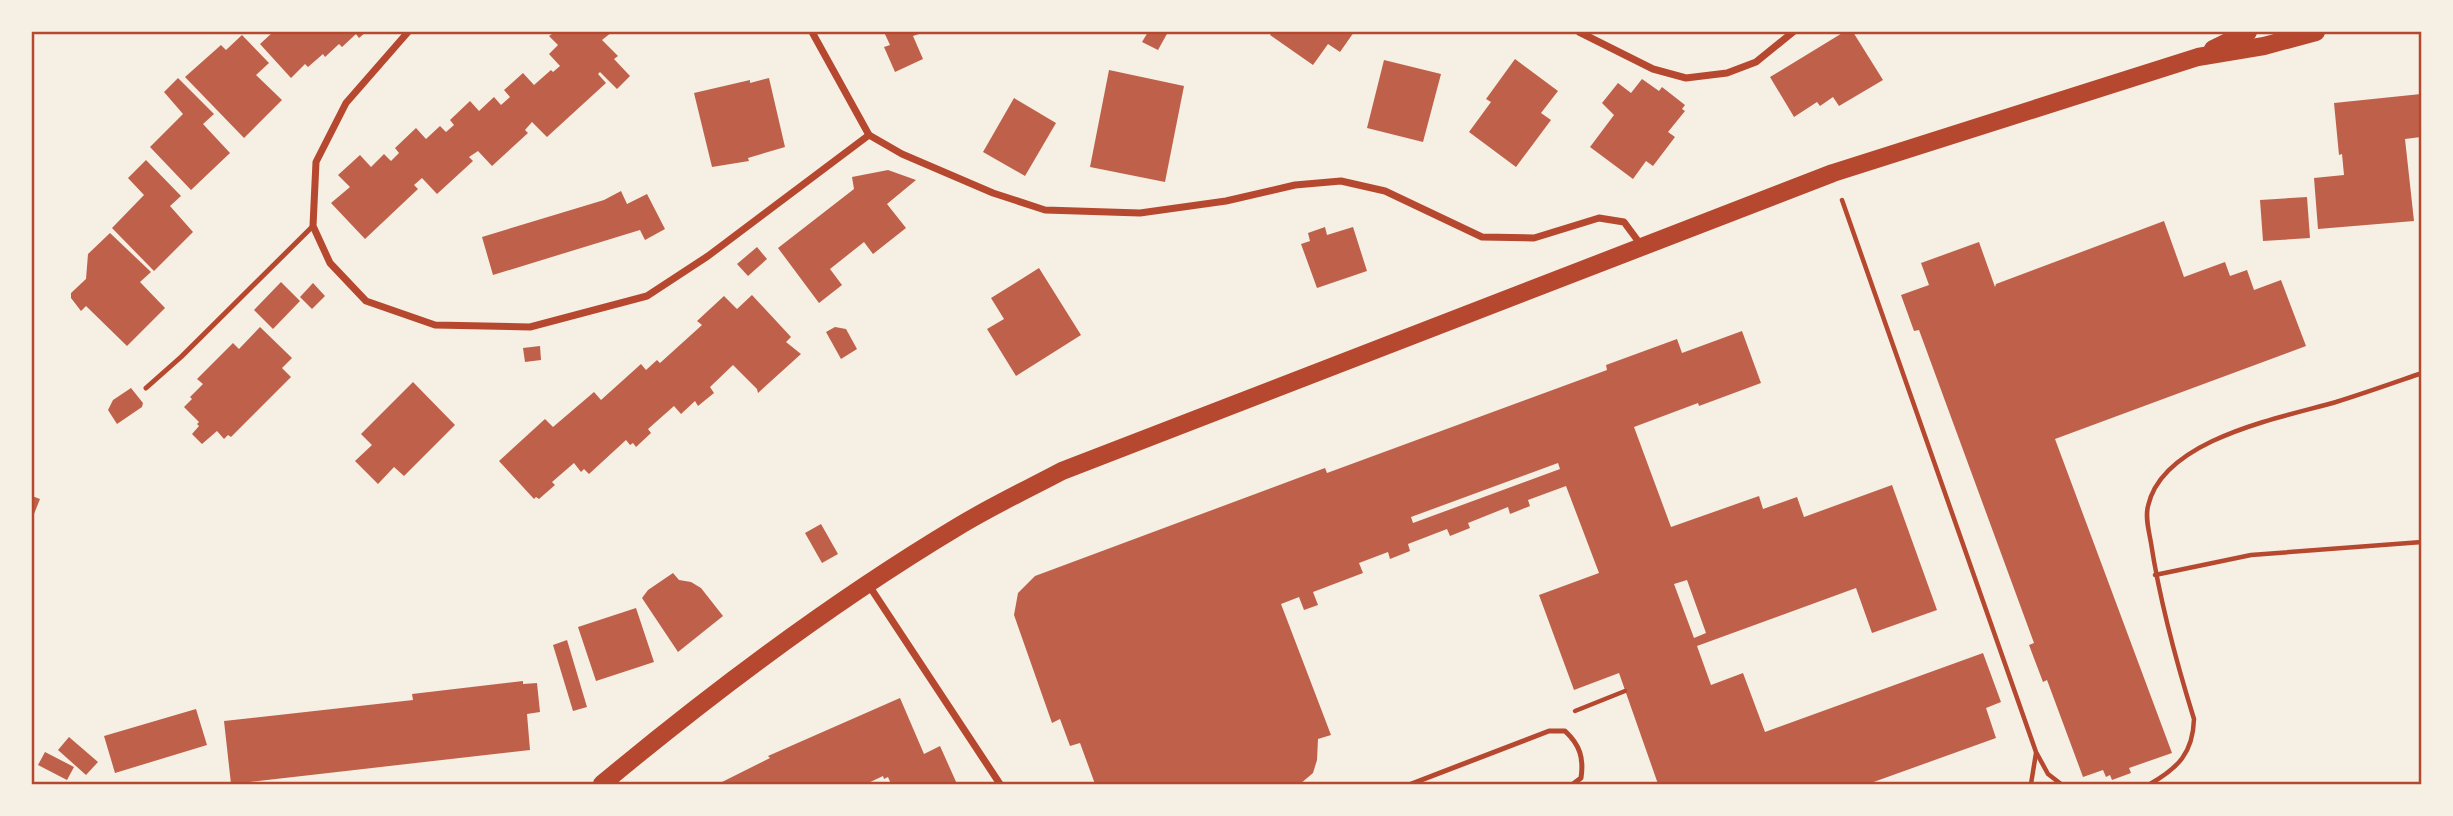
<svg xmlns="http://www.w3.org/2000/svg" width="2453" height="816" font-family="'Open Sans',sans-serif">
	<rect width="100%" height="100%" fill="#f6efe4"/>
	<g fill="#bf614a" fill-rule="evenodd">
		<polygon points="273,32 278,33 366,32 359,38 356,34 342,47 339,44 325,57 323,54 308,67 305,64 291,78 260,44"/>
		<polygon points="555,32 612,32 602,40 618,56 614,59 630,76 617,89 600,72 598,74 606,83 547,137 532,122 525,130 528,133 492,166 478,151 469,157 473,161 437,194 422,178 414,185 418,189 365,239 331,203 350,187 338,175 360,155 371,167 384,154 391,161 399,153 395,148 416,128 426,139 440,126 446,132 454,125 450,120 470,101 479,111 494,97 501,105 510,97 504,90 523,73 534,85 551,70 553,72 560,66 549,54 558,45 549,36"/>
		<polygon points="884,32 925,32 913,36 923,59 895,72 884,47 890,45"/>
		<polygon points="1148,32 1168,32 1158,50 1142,42"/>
		<polygon points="1272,32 1354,32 1340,52 1328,44 1313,65 1270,35"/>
		<polygon points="1844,32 1853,32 1883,80 1839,106 1833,97 1820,106 1817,102 1794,117 1770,77"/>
		<polygon points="242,35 269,63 256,75 282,100 244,138 185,77 221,45 226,50"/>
		<polygon points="1515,59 1558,91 1541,113 1551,120 1516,167 1469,132 1491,102 1486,99"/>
		<polygon points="1384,60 1441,74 1423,142 1367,128"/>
		<polygon points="1109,70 1184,86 1165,182 1090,167"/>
		<polygon points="178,78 214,114 203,124 230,153 191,190 150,147 183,114 164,92"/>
		<polygon points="769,78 785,147 748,158 749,161 712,167 694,93 750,80 750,83"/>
		<polygon points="1642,79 1659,91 1662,87 1685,105 1682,109 1685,111 1668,132 1675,137 1653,166 1646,161 1633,179 1590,147 1614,115 1602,103 1618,83 1631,93"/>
		<polygon points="2421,94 2421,137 2405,139 2414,221 2318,229 2314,178 2344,175 2342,154 2339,155 2334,103"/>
		<polygon points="1014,98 1056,123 1025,176 983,152"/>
		<polygon points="146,160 181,196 170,206 193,232 154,271 112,228 144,195 128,178"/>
		<polygon points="888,170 916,180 887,204 906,228 873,254 864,242 830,269 842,285 819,303 778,248 854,189 852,177"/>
		<polygon points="621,191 627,204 647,194 665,229 645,240 640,230 493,275 482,237 604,200"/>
		<polygon points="2307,197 2310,238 2263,241 2260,200"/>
		<polygon points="2164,221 2184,277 2225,262 2230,276 2247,270 2254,290 2281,280 2306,346 2055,439 2172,753 2129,768 2131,773 2112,780 2110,775 2106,777 2103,770 2083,777 2047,680 2043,682 2029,645 2034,643 1919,330 1914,331 1901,295 1929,285 1921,263 1979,242 1995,287 1996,284"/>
		<polygon points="1325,227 1327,235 1353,227 1367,271 1317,288 1301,244 1310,241 1308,233"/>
		<polygon points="110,233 151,272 140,282 165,308 127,346 86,306 81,311 71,298 71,293 86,279 88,254"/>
		<polygon points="757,247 767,259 748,276 737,264"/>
		<polygon points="1039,268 1081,335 1016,376 987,329 1004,319 991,298"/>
		<polygon points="281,282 300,301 273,329 254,310"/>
		<polygon points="313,283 325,296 312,309 300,297"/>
		<polygon points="752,295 791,337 786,342 801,354 758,393 757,389 733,365 710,387 714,393 698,406 695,401 681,414 674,406 648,429 651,433 636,447 633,443 630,445 626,440 589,474 584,469 581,472 574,463 552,482 555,485 539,499 536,497 534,499 499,461 545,419 553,427 594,392 601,400 641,364 646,370 657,360 660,363 702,325 697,321 724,296 737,309"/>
		<polygon points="260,327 292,358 282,368 291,377 231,437 228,435 224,439 217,431 202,444 192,434 199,426 197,424 199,422 184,407 192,399 190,397 203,384 197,379 233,343 239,349"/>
		<polygon points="835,327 846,329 857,349 841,359 826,332"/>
		<path d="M1742 331 1761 383 1699 406 1698 403 1634 427 1671 527 1759 496 1763 509 1797 497 1804 517 1892 485 1937 610 1872 633 1856 588 1697 646 1711 685 1743 673 1765 732 1983 653 2001 702 1986 708 1996 738 1868 784H1658L1619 673 1574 690 1539 595 1599 573 1566 486 1528 500 1530 506 1510 514 1508 507 1468 523 1470 528 1450 536 1447 529 1408 544 1410 551 1390 559 1388 552 1359 563 1363 573 1313 592 1318 605 1304 610 1299 597 1281 604 1331 735 1318 739 1317 760 1313 773 1300 784H1095L1080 743 1070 746 1060 719 1052 723 1014 615 1018 593 1035 576 1325 468 1327 473 1607 370 1606 365 1677 339 1682 353ZM1558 463 1560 469 1413 523 1411 517ZM1687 580 1706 633 1694 638 1674 584Z"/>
		<polygon points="540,346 541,360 525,362 523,348"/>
		<polygon points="413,382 455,425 404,476 394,467 378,484 355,461 372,445 361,434"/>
		<polygon points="131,388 143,403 142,407 117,424 108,410 113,400"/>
		<polygon points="32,496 40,499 32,519"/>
		<polygon points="821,524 838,554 822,563 805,533"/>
		<polygon points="673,573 679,580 691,582 701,588 723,616 678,652 642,598 648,590"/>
		<polygon points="636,608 654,662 596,681 578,627"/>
		<polygon points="567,640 587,707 573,711 553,645"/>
		<polygon points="523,681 523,684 537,683 540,712 527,714 530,750 231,784 224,721 413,700 412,694"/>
		<polygon points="900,698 924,754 940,746 957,784 891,784 888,777 884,779 883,776 866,784 718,784 770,758 768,756"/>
		<polygon points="196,709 207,745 115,773 104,736"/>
		<polygon points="69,737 98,762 86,775 58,750"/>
		<polygon points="45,752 74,767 67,780 38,765"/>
	</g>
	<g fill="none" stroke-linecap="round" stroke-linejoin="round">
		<g stroke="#b5482f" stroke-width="4.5">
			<polyline points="1842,200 2036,752 2048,774 2061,784"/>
			<polyline points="2155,575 2251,555 2422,542"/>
			<polyline points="1575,711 1625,691"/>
			<polyline points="2031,784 2036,753"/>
			<path d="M2150 784C2178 768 2193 753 2194 719 2176 661 2160 602 2151 543 2149 531 2145 518 2148 506 2163 439 2280 418 2336 402 2365 393 2393 383 2422 373"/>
		</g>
		<g stroke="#b5482f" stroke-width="5">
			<polyline points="146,388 181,357 313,226"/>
			<path d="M1411 784 1549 731H1565C1580 745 1584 758 1581 778L1573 784"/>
		</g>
		<g stroke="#b5482f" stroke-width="7">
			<polyline points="408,32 346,103 316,162 313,226 330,263 366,301 435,325 530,327 647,296 708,256 869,135 902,154 993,193 1045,210 1140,213 1226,201 1295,185 1341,181 1385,191 1482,237 1534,238 1599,218 1624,222 1641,245"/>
			<polyline points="812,32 869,135"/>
			<polyline points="1579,32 1653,69 1686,78 1727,73 1756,62 1793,32"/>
			<polyline points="868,584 1000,784"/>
		</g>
		<g stroke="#b5482f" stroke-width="18">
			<polyline points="2213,49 2248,32"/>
			<path d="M602 784C715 690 832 602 959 526 992 506 1028 489 1062 471L1833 173 2198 57 2264 46 2316 32"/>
		</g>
	</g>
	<rect width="2453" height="816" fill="none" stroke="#f6efe4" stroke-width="66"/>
	<rect x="33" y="33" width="2387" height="750" fill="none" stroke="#b5482f" stroke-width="2.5"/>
</svg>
